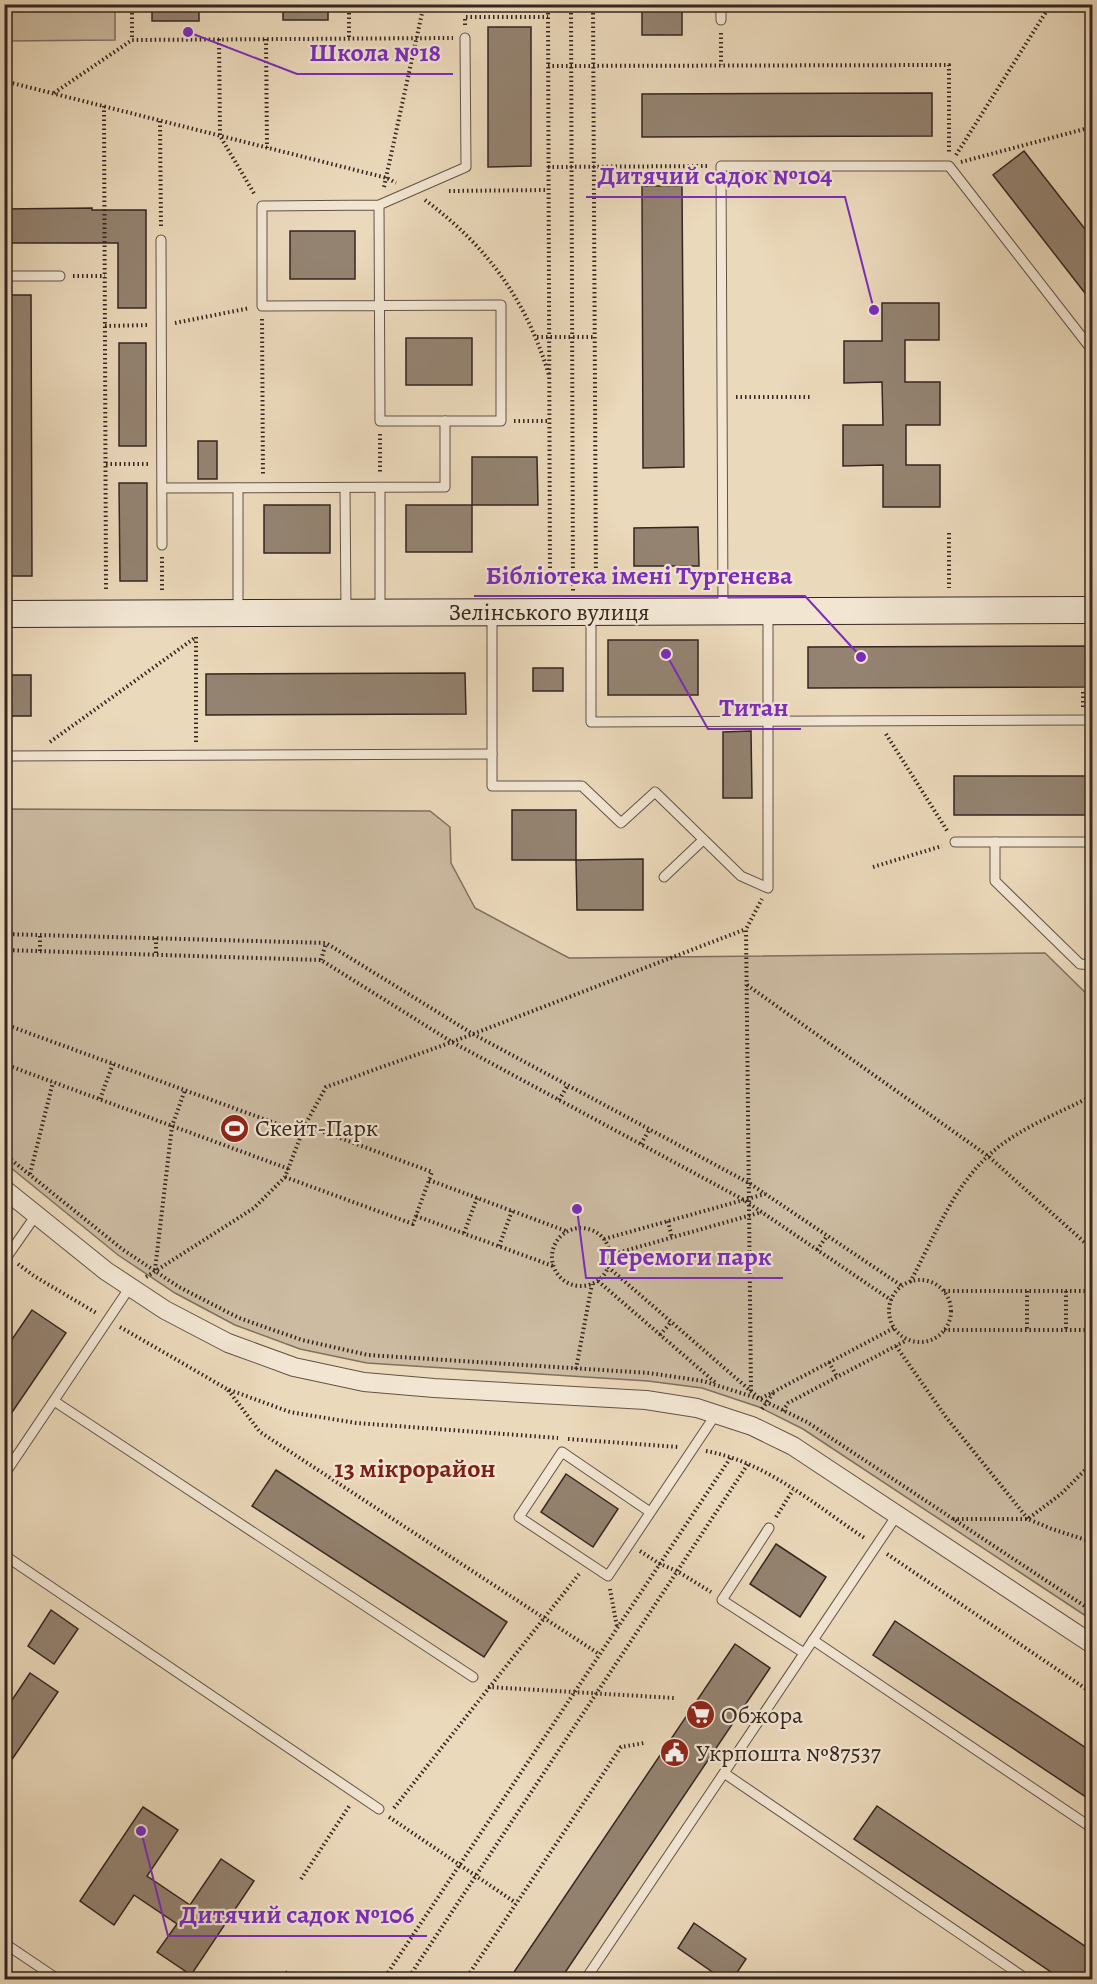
<svg xmlns="http://www.w3.org/2000/svg" width="1097" height="1984" font-family="Alegreya,serif">
	<rect width="100%" height="100%" fill="#ebd9bb"/>
	<filter id="stains"><feTurbulence type="fractalNoise" baseFrequency=".00333" numOctaves="4"/><feColorMatrix values="0 0 0 0 .2 0 0 0 0 .09 0 0 0 0 .02 0 0 0 .5 -.17"/></filter>
	<radialGradient id="worn" r=".72"><stop offset=".6" stop-color="#630" stop-opacity="0"/><stop offset="1" stop-color="#630" stop-opacity=".3"/></radialGradient>
	<g fill="#ccbba1" stroke="#807060" stroke-width="1.5">
		<polygon points="4,5 115,5 115,40 5,41"/>
		<polygon points="5,809 430,811 450,827 451,863 475,908 569,958 1045,953 1092,999 1092,1620 803,1429 759,1407 702,1388 648,1381 367,1363 300,1349 235,1325 175,1293 118,1255 5,1163"/>
	</g>
	<g fill="#948371" stroke="#352620" stroke-width="1.5">
		<rect x="152" y="4" width="47" height="17"/>
		<rect x="283" y="4" width="45" height="16"/>
		<rect x="642" y="4" width="40" height="31"/>
		<polygon points="488,27 531,27 531,166 488,167"/>
		<polygon points="932,93 932,136 642,137 642,94"/>
		<polygon points="1024,151 1092,238 1092,302 993,175"/>
		<polygon points="642,186 682,186 684,467 643,468"/>
		<polygon points="92,208 92,210 146,210 146,308 118,308 118,243 4,243 4,209"/>
		<rect x="290" y="231" width="65" height="48"/>
		<polygon points="4,295 31,295 32,576 4,576"/>
		<polygon points="882,303 939,303 939,340 905,340 905,382 940,382 940,425 906,425 906,465 940,465 940,507 883,507 883,465 843,466 843,425 883,425 882,382 844,383 844,341 882,341"/>
		<rect x="406" y="338" width="66" height="47"/>
		<rect x="119" y="343" width="27" height="103"/>
		<rect x="198" y="441" width="19" height="38"/>
		<polygon points="472,457 537,457 538,505 472,505"/>
		<polygon points="119,483 147,483 147,581 120,581"/>
		<rect x="264" y="505" width="66" height="48"/>
		<rect x="406" y="505" width="66" height="47"/>
		<polygon points="698,527 699,566 634,566 634,528"/>
		<rect x="608" y="640" width="90" height="55"/>
		<polygon points="1092,646 1092,687 808,688 808,647"/>
		<rect x="533" y="668" width="30" height="23"/>
		<polygon points="465,673 466,714 206,715 206,674"/>
		<rect x="4" y="675" width="27" height="41"/>
		<polygon points="751,731 752,798 723,798 723,732"/>
		<rect x="954" y="776" width="138" height="39"/>
		<rect x="512" y="810" width="64" height="50"/>
		<polygon points="643,859 643,910 577,910 576,860"/>
		<polygon points="32,1310 66,1333 4,1424 4,1351"/>
		<polygon points="276,1470 507,1622 484,1657 252,1506"/>
		<polygon points="566,1474 618,1509 593,1547 541,1512"/>
		<polygon points="776,1544 826,1577 800,1617 750,1584"/>
		<polygon points="51,1610 78,1629 54,1664 28,1646"/>
		<polygon points="895,1621 1092,1752 1092,1801 873,1655"/>
		<polygon points="735,1644 770,1668 560,1980 525,1980 514,1972"/>
		<polygon points="30,1673 58,1692 4,1771 4,1712"/>
		<polygon points="877,1806 1092,1951 1092,1980 1063,1980 854,1839"/>
		<polygon points="143,1807 178,1830 147,1876 190,1905 221,1859 254,1881 191,1975 157,1952 177,1924 134,1895 114,1925 80,1901"/>
		<polygon points="694,1923 746,1959 732,1980 724,1980 678,1948"/>
	</g>
	<g fill="none" stroke-linecap="round" stroke-linejoin="round">
		<defs>
			<g id="lane">
				<polyline points="721,4 721,20"/>
				<polyline points="379,205 380,421 501,421 501,305 262,306 262,206 379,205 466,167 465,38"/>
				<polyline points="161,240 162,545"/>
				<polyline points="4,276 60,276"/>
				<polyline points="162,488 445,487 445,421"/>
				<polyline points="238,488 238,612"/>
				<polyline points="345,488 346,611"/>
				<polyline points="380,488 380,611"/>
				<polyline points="723,609 721,166 949,166 1092,350"/>
				<polyline points="591,614 591,722 1092,720"/>
				<polyline points="492,615 492,786 582,786 621,823 655,792 741,876 768,888 768,612"/>
				<polyline points="4,756 492,754"/>
				<polyline points="955,842 1092,842"/>
				<polyline points="995,842 995,881 1080,964 1092,965"/>
				<polyline points="664,877 703,840"/>
				<polyline points="4,1261 36,1215"/>
				<polyline points="54,1401 473,1677"/>
				<polyline points="4,1475 130,1287"/>
				<polyline points="650,1512 562,1452 519,1517 608,1576 716,1414"/>
				<polyline points="769,1528 722,1600 804,1653"/>
				<polyline points="4,1555 379,1809"/>
				<polyline points="813,1640 1092,1828"/>
				<polyline points="724,1773 1028,1980"/>
				<polyline points="4,1943 59,1980"/>
				<polyline points="585,1980 897,1515"/>
			</g>
			<polyline id="street" points="4,1189 106,1271 165,1310 228,1343 294,1367 364,1382 434,1388 646,1400 697,1408 752,1426 793,1446 1092,1644"/>
			<polyline id="secondary" points="4,614 1092,610"/>
		</defs>
		<use href="#lane" stroke="#625347" stroke-width="11"/>
		<use href="#street" stroke="#625347" stroke-width="20"/>
		<use href="#secondary" stroke="#352620" stroke-width="28"/>
		<g stroke="#352620" stroke-width="4" stroke-dasharray="1.5 3" stroke-linecap="butt">
			<polyline points="132,4 132,40"/>
			<polyline points="349,4 349,39"/>
			<polyline points="548,4 550,589"/>
			<polyline points="571,4 573,592"/>
			<polyline points="593,4 596,589"/>
			<polyline points="465,25 465,17 548,17"/>
			<polyline points="721,33 721,65"/>
			<polyline points="219,39 220,136 255,195"/>
			<polyline points="266,39 267,148"/>
			<polyline points="548,66 949,65 949,153"/>
			<polyline points="4,81 387,178 396,183"/>
			<polyline points="54,93 132,40 453,38"/>
			<polyline points="104,106 106,590"/>
			<polyline points="160,121 161,228"/>
			<polyline points="956,155 1051,4"/>
			<polyline points="961,162 1092,127"/>
			<polyline points="548,167 709,166"/>
			<polyline points="384,187 424,4"/>
			<polyline points="449,191 548,190"/>
			<path d="M425 200C488 247 526 300 549 375"/>
			<polyline points="73,276 105,276"/>
			<polyline points="262,319 263,476"/>
			<polyline points="175,323 250,308"/>
			<polyline points="105,326 149,325"/>
			<polyline points="537,337 595,337"/>
			<polyline points="736,397 810,397"/>
			<polyline points="514,421 549,421"/>
			<polyline points="380,434 380,474"/>
			<polyline points="106,464 150,464"/>
			<polyline points="949,533 949,588"/>
			<polyline points="162,590 162,557"/>
			<polyline points="196,637 196,742"/>
			<polyline points="1083,707 1083,692 1092,692"/>
			<polyline points="886,734 948,832"/>
			<polyline points="50,742 196,637"/>
			<polyline points="873,867 942,846"/>
			<polyline points="4,934 326,943 473,1034 749,1183 902,1286"/>
			<polyline points="156,938 156,955"/>
			<polyline points="4,950 321,960 452,1042 744,1200 891,1300"/>
			<polyline points="40,951 40,935"/>
			<polyline points="321,960 326,943"/>
			<polyline points="747,985 988,1156 1092,1249"/>
			<polyline points="4,1024 302,1133"/>
			<polyline points="4,1064 289,1169"/>
			<polyline points="100,1099 113,1064"/>
			<polyline points="559,1100 568,1085"/>
			<polyline points="641,1144 649,1130"/>
			<polyline points="4,1154 122,1249 179,1287 239,1318 302,1340 368,1355 649,1373 703,1381 760,1399 807,1422 1092,1611"/>
			<polyline points="30,1174 53,1082"/>
			<polyline points="285,1177 413,1224 432,1172 305,1125"/>
			<polyline points="429,1180 566,1231"/>
			<polyline points="416,1216 553,1266"/>
			<polyline points="668,1221 672,1238"/>
			<circle cx="581" cy="1257" r="29"/>
			<polyline points="464,1233 477,1198"/>
			<polyline points="604,1239 765,1194"/>
			<polyline points="499,1246 512,1211"/>
			<polyline points="817,1250 827,1236"/>
			<polyline points="610,1255 762,1212"/>
			<polyline points="18,1264 34,1276 98,1314"/>
			<polyline points="608,1267 760,1399 894,1328"/>
			<polyline points="155,1270 172,1126 185,1090"/>
			<polyline points="146,1277 254,1208 285,1177 305,1125 326,1087 452,1042 746,929"/>
			<circle cx="920" cy="1311" r="31"/>
			<polyline points="598,1281 717,1384"/>
			<path d="M910 1282C933 1240 952 1189 988 1156 1015 1130 1059 1113 1092 1096"/>
			<polyline points="944,1291 1092,1291"/>
			<polyline points="1027,1291 1027,1330"/>
			<polyline points="1066,1291 1066,1331"/>
			<polyline points="120,1327 227,1389 290,1412 356,1423 558,1438"/>
			<polyline points="944,1330 1092,1330"/>
			<polyline points="660,1335 671,1322"/>
			<polyline points="896,1346 946,1417 1028,1519"/>
			<polyline points="829,1362 837,1377"/>
			<polyline points="576,1369 592,1284"/>
			<polyline points="228,1390 260,1432 599,1654"/>
			<polyline points="751,1391 746,929 762,899"/>
			<polyline points="762,1409 774,1392"/>
			<polyline points="783,1411 788,1403 907,1340"/>
			<polyline points="568,1439 678,1447"/>
			<path d="M706 1451C767 1462 816 1506 866 1539"/>
			<polyline points="776,1517 793,1490"/>
			<polyline points="1029,1518 1061,1494 1092,1463"/>
			<polyline points="953,1519 1028,1519 1052,1529 1092,1542"/>
			<polyline points="640,1551 660,1564 677,1571 711,1592"/>
			<polyline points="887,1554 1092,1693"/>
			<polyline points="610,1589 617,1627"/>
			<polyline points="488,1687 674,1698"/>
			<polyline points="394,1808 579,1574"/>
			<polyline points="389,1817 516,1903"/>
			<polyline points="301,1879 350,1805"/>
			<polyline points="285,1972 296,1980"/>
			<polyline points="383,1980 731,1457"/>
			<polyline points="407,1980 748,1464"/>
			<polyline points="465,1980 621,1747 644,1743"/>
		</g>
		<use href="#lane" stroke="#f2e6d3" stroke-width="9"/>
		<use href="#street" stroke="#f2e6d3" stroke-width="18"/>
		<use href="#secondary" stroke="#f2e6d3" stroke-width="26"/>
	</g>
	<defs>
		<symbol id="stadium-disc" viewBox="-11 -11 22 22"><circle r="9.5" fill="#8f2418" stroke="#f2e6d3"/><path d="M0-5a6.5 5 0 1 0 0 10a6.5 5 0 1 0 0-10ZM-3.5-1.8h7v3.6h-7Z" fill="#fff"/></symbol>
		<symbol id="supermarket-disc" viewBox="-11 -11 22 22"><circle r="9.5" fill="#8f2418" stroke="#f2e6d3"/><path d="M-6-5.5h2.5l.6 2H6L4.5 2H-2.5L-4.4-4H-6ZM-1.5 3.2a1.3 1.3 0 1 0 .1 0ZM3 3.2a1.3 1.3 0 1 0 .1 0Z" fill="#fff"/></symbol>
		<symbol id="civic-disc" viewBox="-11 -11 22 22"><circle r="9.5" fill="#8f2418" stroke="#f2e6d3"/><path d="M-.6-6.5H3V-4.5H.6V-3L4-1V1h2V6H-6V1h2V-1L-.6-3ZM-1.2 2.5V6h2.4V2.5Z" fill="#fff"/></symbol>
	</defs>
	<g fill-rule="evenodd">
		<use href="#stadium-disc" x="218" y="1112" width="33" height="33"/>
		<use href="#supermarket-disc" x="684" y="1698" width="33" height="33"/>
		<use href="#civic-disc" x="658" y="1736" width="33" height="33"/>
	</g>
	<g text-anchor="middle" stroke-width="4.5" stroke-linejoin="round" paint-order="stroke">
		<g font-size="24" fill="#352620" stroke="#f2e6d3">
			<text x="549" y="620">Зелінського вулиця</text>
		</g>
		<g font-size="24" fill="#352620" stroke="#f2e6d3" text-anchor="start">
			<text x="255" y="1136">Скейт-Парк</text>
			<text x="721" y="1723">Обжора</text>
			<text x="696" y="1761">Укрпошта №87537</text>
		</g>
		<g font-size="26" font-weight="bold" fill="#7a1f14" stroke="#f2e6d3">
			<text x="415" y="1477">13 мікрорайон</text>
		</g>
	</g>
	<path fill="none" stroke="#7b2cbf" stroke-width="2" d="M188 32L297 74H453M874 310L845 197H586M861 657L805 596H474M666 654L708 729H801M577 1209L586 1278H783M141 1831L168 1936H427"/>
	<g fill="#7b2cbf" stroke="#f2e6d3" stroke-width="2">
		<circle cx="188" cy="32" r="6"/>
		<circle cx="874" cy="310" r="6"/>
		<circle cx="861" cy="657" r="6"/>
		<circle cx="666" cy="654" r="6"/>
		<circle cx="577" cy="1209" r="6"/>
		<circle cx="141" cy="1831" r="6"/>
	</g>
	<g font-size="26" text-anchor="middle" font-weight="bold" fill="#7b2cbf" stroke="#f2e6d3" stroke-width="4.5" stroke-linejoin="round" paint-order="stroke">
		<text x="375" y="61">Школа №18</text>
		<text x="715" y="184">Дитячий садок №104</text>
		<text x="639" y="584">Бібліотека імені Тургенєва</text>
		<text x="754" y="716">Титан</text>
		<text x="685" y="1265">Перемоги парк</text>
		<text x="297" y="1923">Дитячий садок №106</text>
	</g>
	<rect width="1097" height="1984" fill="none" stroke="#ebd9bb" stroke-width="24"/>
	<rect x="6" y="6" width="1085" height="1972" fill="none" stroke="#352620" stroke-width="3"/>
	<rect x="12" y="12" width="1073" height="1960" fill="none" stroke="#352620" stroke-width="1.5"/>
	<rect width="100%" height="100%" filter="url(#stains)"/>
	<rect width="100%" height="100%" fill="url(#worn)"/>
</svg>
